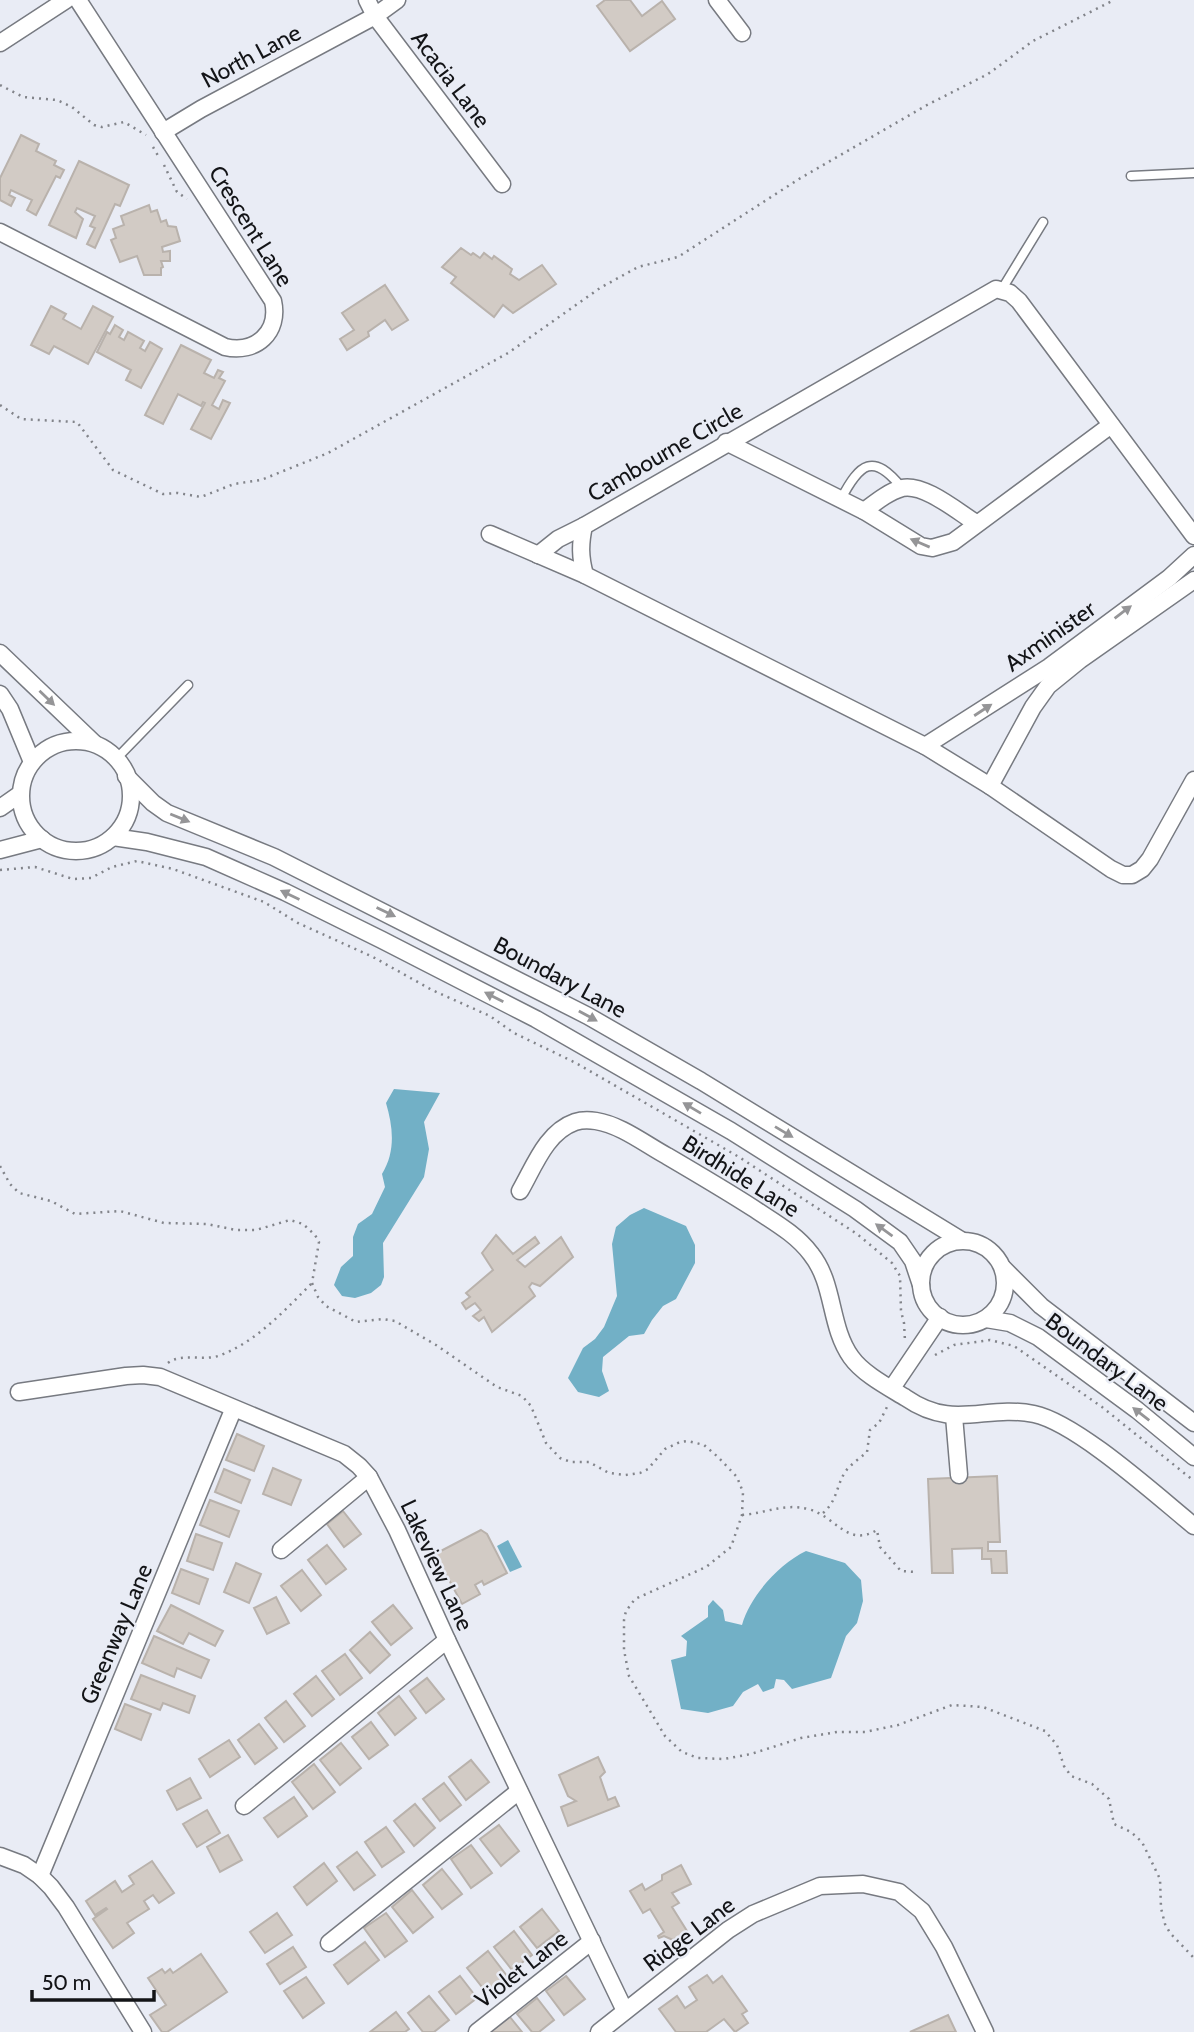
<svg xmlns="http://www.w3.org/2000/svg" width="1194" height="2032" font-family="Cabin,sans-serif">
	<rect width="100%" height="100%" fill="#e9ecf5"/>
	<g fill="#72b0c6">
		<path d="M394 1089 440 1093 424 1122 429 1149 424 1177 383 1243 384 1277 381 1285 371 1293 355 1298 342 1296 334 1285 341 1267 353 1256V1237L358 1224 372 1214 385 1187 382 1174C396 1151 393 1127 386 1103Z"/>
		<polygon points="644,1208 686,1226 695,1245 695,1263 676,1299 663,1306 652,1320 644,1334 629,1336 603,1357 602,1371 609,1391 599,1397 578,1392 568,1378 583,1348 595,1339 604,1327 617,1296 612,1244 616,1227 630,1215"/>
		<polygon points="508,1540 522,1567 510,1572 497,1546"/>
		<path d="M806 1551 845 1563 861 1580 863 1601 857 1623 846 1636 831 1678 792 1689 784 1680 776 1679 774 1688 763 1692 758 1684 743 1692 733 1706 708 1713 681 1709 671 1660 686 1656 687 1641 681 1636 708 1617V1606L713 1600 723 1610 725 1621 742 1625C750 1596 779 1564 806 1551Z"/>
	</g>
	<g fill="#d2cbc5" stroke="#b9b2ac" stroke-width="2">
		<polygon points="605,0 630,0 642,16 662,1 675,19 630,51 597,6"/>
		<polygon points="21,135 39,144 36,151 56,161 54,165 64,170 60,178 56,176 36,215 27,210 32,200 11,190 9,195 15,198 11,206 0,200 0,178"/>
		<polygon points="79,161 129,185 120,206 115,204 95,248 87,244 95,228 90,226 95,216 77,208 75,212 83,219 76,238 49,225"/>
		<polygon points="149,205 151,212 157,210 161,222 166,220 168,226 176,227 180,241 162,247 163,252 170,251 170,261 161,261 163,267 161,268 161,275 144,275 137,256 120,262 111,240 116,238 113,229 124,225 121,216"/>
		<polygon points="461,248 471,255 473,253 480,258 484,253 492,259 494,256 512,269 510,274 519,280 542,265 556,284 513,313 503,305 494,317 451,283 456,277 442,267"/>
		<polygon points="385,285 408,320 392,330 385,320 368,332 369,336 347,350 340,339 354,330 342,313"/>
		<polygon points="51,306 66,314 63,319 81,329 93,306 113,317 88,364 54,346 49,354 31,345"/>
		<polygon points="115,325 123,330 119,337 124,340 128,332 144,341 140,348 145,351 150,342 162,349 141,388 126,380 131,370 97,352 107,332 110,334"/>
		<polygon points="181,345 211,360 204,373 214,378 218,370 223,372 219,378 225,381 212,405 219,409 223,400 230,403 211,439 191,429 205,403 203,402 201,406 178,394 163,424 145,415"/>
		<polygon points="496,1235 513,1254 535,1237 539,1243 517,1260 525,1267 561,1237 573,1257 540,1286 532,1283 529,1287 535,1296 492,1332 484,1317 479,1321 473,1316 481,1310 475,1303 466,1309 462,1303 470,1297 466,1293 493,1270 482,1253"/>
		<polygon points="237,1434 264,1446 254,1471 226,1460"/>
		<polygon points="273,1468 301,1480 291,1505 263,1494"/>
		<polygon points="224,1469 250,1480 241,1503 215,1492"/>
		<polygon points="997,1476 1000,1542 988,1542 988,1551 1006,1551 1007,1573 992,1573 991,1559 982,1559 982,1548 952,1549 953,1573 932,1573 928,1479"/>
		<polygon points="210,1500 239,1511 229,1537 200,1525"/>
		<polygon points="343,1511 361,1534 344,1547 327,1524"/>
		<polygon points="481,1530 487,1534 507,1573 484,1585 482,1581 475,1585 480,1594 462,1604 435,1554"/>
		<polygon points="196,1534 222,1543 213,1570 187,1561"/>
		<polygon points="327,1545 346,1569 326,1584 308,1560"/>
		<polygon points="236,1563 261,1574 249,1603 224,1592"/>
		<polygon points="181,1569 208,1579 199,1604 172,1593"/>
		<polygon points="302,1570 321,1595 301,1611 281,1586"/>
		<polygon points="276,1597 289,1623 267,1634 254,1608"/>
		<polygon points="171,1605 223,1631 215,1646 189,1633 183,1644 157,1631"/>
		<polygon points="393,1605 412,1628 391,1645 372,1622"/>
		<polygon points="370,1632 390,1655 370,1673 350,1650"/>
		<polygon points="154,1636 209,1660 201,1678 177,1668 174,1677 142,1663"/>
		<polygon points="345,1654 362,1678 340,1695 322,1671"/>
		<polygon points="141,1675 195,1696 189,1713 163,1703 160,1710 131,1699"/>
		<polygon points="316,1676 334,1699 312,1716 294,1694"/>
		<polygon points="427,1678 444,1699 426,1713 410,1691"/>
		<polygon points="399,1696 416,1718 395,1735 378,1713"/>
		<polygon points="286,1701 305,1726 284,1742 265,1718"/>
		<polygon points="125,1704 151,1714 141,1740 115,1729"/>
		<polygon points="371,1722 388,1745 369,1759 352,1737"/>
		<polygon points="259,1724 277,1748 255,1764 238,1740"/>
		<polygon points="229,1740 240,1757 210,1777 199,1759"/>
		<polygon points="341,1743 361,1768 340,1785 320,1760"/>
		<polygon points="598,1757 605,1772 600,1777 608,1800 615,1797 619,1806 568,1826 561,1807 576,1801 568,1796 559,1775"/>
		<polygon points="471,1760 489,1782 466,1800 449,1777"/>
		<polygon points="314,1764 335,1792 313,1809 292,1782"/>
		<polygon points="190,1778 201,1798 177,1810 167,1791"/>
		<polygon points="444,1783 461,1805 440,1821 423,1799"/>
		<polygon points="294,1797 307,1816 278,1837 264,1818"/>
		<polygon points="415,1804 435,1828 414,1846 394,1821"/>
		<polygon points="207,1810 220,1833 197,1847 183,1824"/>
		<polygon points="499,1825 519,1851 501,1866 480,1839"/>
		<polygon points="386,1827 404,1852 382,1867 365,1842"/>
		<polygon points="228,1835 242,1860 220,1872 207,1847"/>
		<polygon points="471,1845 492,1873 471,1888 451,1859"/>
		<polygon points="357,1852 375,1875 354,1890 337,1867"/>
		<polygon points="152,1861 174,1893 159,1903 153,1895 144,1901 149,1909 127,1923 134,1933 113,1948 93,1919 107,1909 106,1908 95,1915 86,1901 115,1881 122,1892 134,1884 129,1876"/>
		<polygon points="324,1863 337,1881 307,1905 294,1887"/>
		<polygon points="681,1865 691,1884 672,1893 679,1903 672,1907 687,1931 673,1940 664,1936 659,1938 658,1936 664,1932 650,1909 643,1913 630,1891 642,1884 645,1890 662,1880 662,1875"/>
		<polygon points="442,1869 462,1894 442,1909 423,1885"/>
		<polygon points="412,1890 433,1917 413,1933 392,1907"/>
		<polygon points="542,1909 559,1931 537,1948 520,1927"/>
		<polygon points="277,1913 292,1935 265,1953 250,1932"/>
		<polygon points="386,1913 407,1941 385,1957 364,1928"/>
		<polygon points="514,1931 532,1955 512,1970 494,1947"/>
		<polygon points="365,1942 379,1960 348,1984 334,1965"/>
		<polygon points="293,1947 306,1967 280,1984 267,1964"/>
		<polygon points="488,1951 507,1976 486,1992 467,1968"/>
		<polygon points="201,1954 227,1992 167,2032 162,2032 150,2015 166,2005 148,1978 162,1969 165,1973 170,1969 173,1973"/>
		<polygon points="707,1975 713,1983 722,1976 747,2011 742,2014 748,2023 735,2032 724,2019 706,2032 676,2032 659,2009 677,1996 685,2008 697,2000 689,1987"/>
		<polygon points="460,1976 477,1998 456,2014 439,1992"/>
		<polygon points="566,1976 585,1999 564,2015 546,1991"/>
		<polygon points="306,1977 324,2003 303,2018 284,1991"/>
		<polygon points="429,1996 449,2020 434,2032 423,2032 408,2013"/>
		<polygon points="537,1998 554,2020 539,2032 532,2032 517,2014"/>
		<polygon points="396,2012 409,2029 405,2032 370,2032"/>
		<polygon points="948,2015 956,2032 910,2032"/>
		<polygon points="510,2017 522,2032 490,2032"/>
	</g>
	<g fill="none" stroke-linecap="round" stroke-linejoin="round">
		<defs>
			<g id="service">
				<polyline points="1131,176 1194,173"/>
				<polyline points="1002,289 1043,222"/>
				<path d="M841 499C860 463 873 452 902 488"/>
				<polyline points="116,759 188,685"/>
			</g>
			<g id="minor">
				<polyline points="367,0 375,16 502,184"/>
				<polyline points="717,0 742,33"/>
				<polyline points="0,43 66,0"/>
				<polyline points="163,132 201,109 375,16 397,0"/>
				<path d="M0 232 225 347C256 354 280 332 273 301L78 0"/>
				<polyline points="726,442 864,511 921,546 932,548 953,542 1111,425"/>
				<path d="M864 511C876 502 888 492 902 488 924 483 958 512 976 523"/>
				<polyline points="490,534 585,575"/>
				<path d="M1194 536 1019 301 1010 293 996 289 584 526C580 544 580 557 585 575L925 746 990 786 1111 869 1123 875H1132L1142 869 1150 859 1194 780"/>
				<polyline points="538,555 558,539 584,526"/>
				<polyline points="0,653 94,743"/>
				<polyline points="0,694 10,709 32,762"/>
				<circle cx="76" cy="796" r="55"/>
				<polyline points="925,746 1049,667 1169,578 1194,555"/>
				<polyline points="126,776 153,803 167,813 274,857 588,1016 701,1081 961,1240"/>
				<polyline points="990,786 1033,707 1048,686 1080,660 1194,580"/>
				<polyline points="0,808 20,794"/>
				<polyline points="113,837 147,842 206,857 285,892 382,940 536,1019 731,1131 855,1209 900,1242 913,1261 921,1285"/>
				<polyline points="0,850 42,839"/>
				<path d="M520 1191C534 1167 546 1132 575 1122 581 1120 590 1120 596 1121 621 1125 645 1144 667 1156 696 1173 725 1190 753 1208 774 1222 796 1234 811 1254 835 1284 829 1326 851 1357 863 1374 888 1387 906 1398 954 1431 985 1404 1034 1414 1077 1423 1157 1496 1194 1526"/>
				<circle cx="963" cy="1283" r="42"/>
				<polyline points="1003,1268 1041,1306 1194,1423"/>
				<polyline points="986,1319 1010,1323 1038,1337 1137,1410 1194,1457"/>
				<polyline points="892,1388 940,1317"/>
				<polyline points="19,1392 126,1376 143,1375 160,1377 344,1454 359,1466 369,1477 397,1530 447,1640 625,2011"/>
				<polyline points="954,1416 959,1475"/>
				<polyline points="281,1550 369,1477"/>
				<polyline points="244,1806 447,1640"/>
				<polyline points="0,1856 24,1865 40,1876 51,1887 66,1907 143,2032"/>
				<polyline points="40,1876 233,1410"/>
				<polyline points="329,1943 519,1791"/>
				<polyline points="477,2032 592,1941"/>
				<polyline points="599,2032 728,1930 753,1914 820,1886 863,1884 899,1892 922,1911 944,1947 985,2032"/>
			</g>
		</defs>
		<use href="#service" stroke="#777a81" stroke-width="11"/>
		<use href="#minor" stroke="#777a81" stroke-width="19"/>
		<g stroke="#82848a" stroke-width="2.5" stroke-dasharray="2 5" stroke-linecap="butt">
			<polyline points="0,85 23,97 57,100 72,107 94,125 102,127 124,122 146,135"/>
			<polyline points="153,147 160,159"/>
			<polyline points="164,165 177,192 187,199"/>
			<polyline points="0,405 21,419 77,422 113,470 163,494 178,493 201,497 234,484 261,480 328,453 508,353 600,288 638,267 678,257 799,179 927,105 988,74 1033,41 1114,0"/>
			<polyline points="0,870 35,867 73,879 91,878 112,867 137,861 173,869 264,902 298,923 373,957 432,990 490,1016 514,1033 576,1063 739,1157 857,1234 892,1263 900,1276 901,1311 904,1323 905,1341"/>
			<polyline points="0,1166 10,1184 19,1193 51,1201 75,1214 120,1211 164,1223 207,1224 236,1230 256,1230 290,1220 303,1224 315,1235 319,1242 312,1283 318,1297 326,1306 356,1322 383,1319 395,1321 436,1345 497,1387 522,1396 531,1406 546,1443 560,1458 571,1462 589,1462 609,1473 625,1475 640,1473 648,1469 665,1449 680,1442 688,1441 704,1445 718,1457 737,1477 743,1492 742,1515 731,1547 706,1567 635,1599 626,1611 624,1620 624,1650 629,1676 665,1736 682,1752 698,1758 724,1759 751,1754 801,1738 837,1732 865,1732 898,1725 952,1705 983,1707 1045,1731 1057,1745 1064,1766 1071,1776 1092,1784 1109,1799 1114,1824 1131,1832 1142,1842 1160,1879 1161,1908 1165,1924 1170,1933 1194,1958"/>
			<polyline points="935,1355 954,1345 990,1340 1014,1346 1102,1407 1194,1481"/>
			<path d="M168 1363C182 1352 204 1362 221 1355 257 1341 285 1310 312 1283"/>
			<path d="M823 1513C837 1501 836 1487 845 1472 851 1464 860 1458 867 1452L870 1430 879 1423 887 1407"/>
			<path d="M742 1515C767 1513 783 1503 808 1509 836 1516 847 1548 877 1530L880 1547 901 1571 916 1572"/>
		</g>
		<use href="#service" stroke="#fff" stroke-width="8"/>
		<use href="#minor" stroke="#fff" stroke-width="16"/>
	</g>
	<defs><path id="oneway-solid" d="M-6-.8H1V-3.2L6.5 0L1 3.2V.8H-6Z" transform="scale(1.75)"/></defs>
	<g fill="#959597">
		<use href="#oneway-solid" transform="translate(920 543) rotate(-157)"/>
		<use href="#oneway-solid" transform="translate(1123 612) rotate(-37)"/>
		<use href="#oneway-solid" transform="translate(47 698) rotate(44)"/>
		<use href="#oneway-solid" transform="translate(983 710) rotate(-33)"/>
		<use href="#oneway-solid" transform="translate(180 818) rotate(22)"/>
		<use href="#oneway-solid" transform="translate(290 895) rotate(-154)"/>
		<use href="#oneway-solid" transform="translate(386 912) rotate(26)"/>
		<use href="#oneway-solid" transform="translate(494 997) rotate(-153)"/>
		<use href="#oneway-solid" transform="translate(588 1016) rotate(29)"/>
		<use href="#oneway-solid" transform="translate(692 1108) rotate(-149)"/>
		<use href="#oneway-solid" transform="translate(784 1132) rotate(31)"/>
		<use href="#oneway-solid" transform="translate(884 1230) rotate(-144)"/>
		<use href="#oneway-solid" transform="translate(1141 1414) rotate(-142)"/>
	</g>
	<g text-anchor="middle" stroke-width="5" stroke-linejoin="round" paint-order="stroke">
		<g font-size="23" fill="#131417" stroke="#e9ecf5">
			<text transform="translate(251 56) rotate(-28)" y="8">North Lane</text>
			<text transform="translate(451 79) rotate(53)" y="8">Acacia Lane</text>
			<text transform="translate(251 226) rotate(58)" y="8">Crescent Lane</text>
			<text transform="translate(665 452) rotate(-30)" y="8">Cambourne Circle</text>
			<text transform="translate(1050 636) rotate(-35)" y="8">Axminister</text>
			<text transform="translate(560 977) rotate(28)" y="8">Boundary Lane</text>
			<text transform="translate(741 1176) rotate(32)" y="8">Birdhide Lane</text>
			<text transform="translate(1107 1362) rotate(37)" y="8">Boundary Lane</text>
			<text transform="translate(437 1565) rotate(65)" y="8">Lakeview Lane</text>
			<text transform="translate(116 1634) rotate(-67)" y="8">Greenway Lane</text>
			<text transform="translate(689 1934) rotate(-37)" y="8">Ridge Lane</text>
			<text transform="translate(521 1969) rotate(-38)" y="8">Violet Lane</text>
		</g>
	</g>
	<path d="M32 1990v10h122v-10" fill="none" stroke="#131417" stroke-width="3.5"/>
	<text x="42" y="1990" font-size="21" fill="#131417" stroke="#e9ecf5" stroke-width="5" paint-order="stroke">50 m</text>
</svg>
